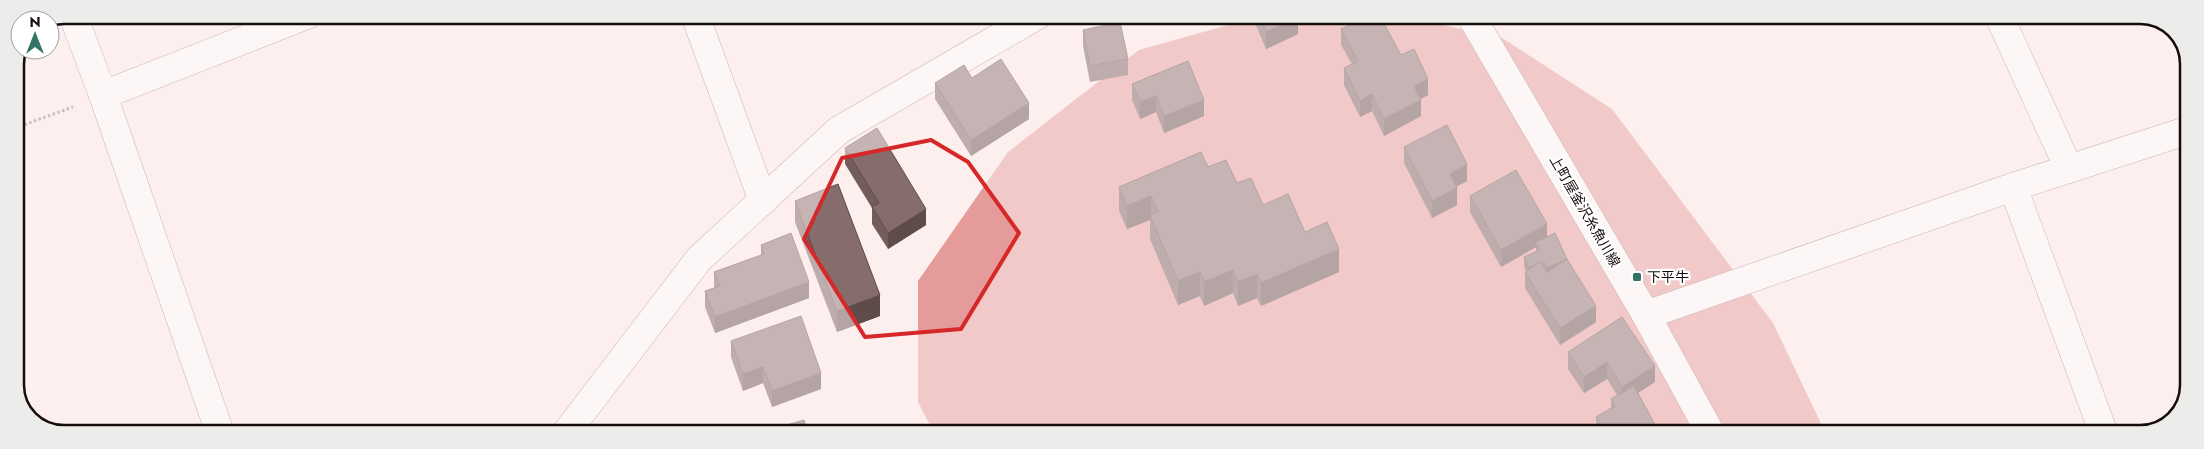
<svg xmlns="http://www.w3.org/2000/svg" width="2204" height="449" font-family="Jost,'Noto Sans JP',sans-serif">
	<rect width="100%" height="100%" fill="#fcefee"/>
	<polygon fill="#e59b99" points="1260,16 1404,16 1502,38 1612,109 1773,323 1826,434 934,433 918,402 918,281 1008,152 1139,50"/>
	<g fill="none" stroke-linecap="round" stroke-linejoin="round">
		<defs>
			<g id="minor">
				<polyline points="73,15 103,95 220,433"/>
				<polyline points="695,15 763,201"/>
				<polyline points="1999,16 2069,169"/>
				<polyline points="103,95 307,15"/>
				<polyline points="2013,187 2104,434"/>
				<polyline points="1646,315 2013,187 2189,130"/>
				<polyline points="566,433 699,259 839,130 1038,15"/>
			</g>
			<polyline id="major" points="1471,16 1646,315 1711,434"/>
		</defs>
		<use href="#minor" stroke="#8e7472" stroke-width="29"/>
		<use href="#major" stroke="#8e7472" stroke-width="29"/>
		<polyline stroke="#8f8483" stroke-width="3" stroke-dasharray="2.5 2.5" stroke-linecap="butt" points="15,128 73,107"/>
		<use href="#minor" stroke="#fff" stroke-width="28"/>
		<use href="#major" stroke="#fff" stroke-width="28"/>
	</g>
	<g fill="#735d5b">
		<polygon points="1252,16 1297,16 1298,34 1266,49"/>
		<polygon points="1341,29 1401,55 1428,95 1421,99 1421,116 1384,136 1372,111 1360,117 1344,85 1344,68 1352,64 1341,45"/>
		<polygon points="1083,30 1128,59 1128,75 1090,82 1083,46"/>
		<polygon points="972,78 1029,119 971,156 935,99 935,83"/>
		<polygon points="1132,84 1204,116 1164,133 1156,112 1140,119 1132,100"/>
		<polygon points="1404,147 1467,181 1457,186 1457,205 1432,218 1404,163"/>
		<polygon points="845,148 926,225 888,249 872,224 872,208 845,164"/>
		<polygon points="1208,167 1237,183 1263,205 1305,232 1339,272 1261,306 1257,298 1238,306 1233,293 1204,306 1200,296 1178,305 1150,239 1150,220 1127,229 1119,211 1119,187"/>
		<polygon points="1470,196 1547,237 1567,260 1596,322 1560,345 1525,288 1525,272 1526,271 1524,266 1524,257 1536,251 1536,247 1501,267 1470,212"/>
		<polygon points="795,201 880,316 837,332 795,222"/>
		<polygon points="761,245 809,298 715,333 705,307 705,291 714,288 714,272 761,255"/>
		<polygon points="1622,317 1655,382 1638,393 1660,434 1597,434 1596,417 1611,409 1611,399 1617,395 1607,379 1584,393 1568,369 1568,352"/>
		<polygon points="731,341 821,389 772,407 763,383 743,391 731,357"/>
	</g>
	<g fill="#5e4c4a">
		<polygon points="1298,18 1298,34 1266,49 1266,32"/>
		<polygon points="1428,79 1428,95 1414,102 1414,86"/>
		<polygon points="1372,94 1372,111 1360,117 1360,101"/>
		<polygon points="1156,96 1156,112 1140,119 1140,102"/>
		<polygon points="1204,100 1204,116 1164,133 1164,116"/>
		<polygon points="1421,100 1421,116 1384,136 1384,119"/>
		<polygon points="1029,103 1029,119 971,156 971,140"/>
		<polygon points="1467,164 1467,181 1450,190 1450,174"/>
		<polygon points="1457,188 1457,205 1432,218 1432,201"/>
		<polygon points="1151,196 1151,219 1150,215 1150,220 1127,229 1127,206"/>
		<polygon points="926,209 926,225 888,249 888,233"/>
		<polygon points="1547,224 1547,241 1536,242 1536,247 1501,267 1501,250"/>
		<polygon points="1339,249 1339,272 1261,306 1261,283"/>
		<polygon points="1567,259 1567,268 1547,277 1547,268"/>
		<polygon points="1233,270 1233,293 1204,306 1204,282"/>
		<polygon points="1200,272 1200,296 1178,305 1178,281"/>
		<polygon points="1257,274 1257,298 1238,306 1238,282"/>
		<polygon points="809,282 809,298 715,333 715,317"/>
		<polygon points="880,295 880,316 837,332 837,311"/>
		<polygon points="1596,306 1596,322 1560,345 1560,328"/>
		<polygon points="1607,362 1607,379 1584,393 1584,377"/>
		<polygon points="1655,366 1655,382 1622,403 1622,387"/>
		<polygon points="763,367 763,383 743,391 743,374"/>
		<polygon points="821,373 821,389 772,407 772,391"/>
	</g>
	<g fill="#866c6a" stroke="#5e4c4a">
		<polygon points="1259,16 1297,16 1298,18 1266,32"/>
		<polygon points="1368,16 1380,16 1401,55 1414,49 1428,79 1414,86 1421,100 1384,119 1372,94 1360,101 1344,68 1358,61 1341,29"/>
		<polygon points="1120,22 1128,59 1090,66 1083,30"/>
		<polygon points="1001,59 1029,103 971,140 935,83 964,65 972,78"/>
		<polygon points="1188,61 1204,100 1164,116 1156,96 1140,102 1132,84"/>
		<polygon points="1447,125 1467,164 1450,174 1457,188 1432,201 1404,147"/>
		<polygon points="877,128 926,209 888,233 872,207 879,203 845,148"/>
		<polygon points="1201,152 1208,167 1226,160 1237,183 1251,178 1263,205 1288,194 1305,232 1327,222 1339,249 1261,283 1257,274 1238,282 1233,270 1204,282 1200,272 1178,281 1150,215 1158,212 1151,196 1127,206 1119,187"/>
		<polygon points="1516,170 1547,224 1501,250 1470,196"/>
		<polygon points="838,184 880,295 837,311 795,201"/>
		<polygon points="791,233 809,282 715,317 705,291 720,286 714,272 764,254 761,245"/>
		<polygon points="1555,233 1567,259 1547,268 1544,262 1541,263 1540,262 1529,268 1524,257 1540,250 1536,242"/>
		<polygon points="1567,259 1596,306 1560,328 1525,272 1540,262 1547,272"/>
		<polygon points="801,316 821,373 772,391 763,367 743,374 731,341"/>
		<polygon points="1622,317 1655,366 1622,387 1607,362 1584,377 1568,352"/>
		<polygon points="1634,386 1660,434 1606,434 1596,417 1615,406 1611,399"/>
		<polygon points="804,420 808,433 759,433"/>
	</g>
	<path d="M0 0H2204V449H0ZM931 140 968 162 1019 233 961 329 865 337 804 239 842 158Z" fill="#fcefee" fill-opacity=".55" fill-rule="evenodd"/>
	<path fill="none" stroke="#d62828" stroke-width="4" stroke-linejoin="round" d="M931 140 968 162 1019 233 961 329 865 337 804 239 842 158Z"/>
	<rect fill="#327465" stroke="#fff" stroke-width="2" x="1632" y="272" width="10" height="10" rx="2.5"/>
	<g text-anchor="middle" stroke-width="4.5" stroke-linejoin="round" paint-order="stroke">
		<g font-size="14" fill="#150c0b" stroke="#fff">
			<text transform="translate(1585 211) rotate(60)" y="5">上町屋釜沢糸魚川線</text>
		</g>
		<g font-size="14" fill="#150c0b" stroke="#fff" text-anchor="start">
			<text x="1647" y="282">下平牛</text>
		</g>
	</g>
	<path d="M0 0H2204V449H0ZM64 24H2140A40 40 0 0 1 2180 64V385A40 40 0 0 1 2140 425H64A40 40 0 0 1 24 385V64A40 40 0 0 1 64 24Z" fill="#ececeb" fill-rule="evenodd"/>
	<path fill="none" stroke="#150c0b" stroke-width="2.5" d="M64 24H2140A40 40 0 0 1 2180 64V385A40 40 0 0 1 2140 425H64A40 40 0 0 1 24 385V64A40 40 0 0 1 64 24Z"/>
	<g transform="translate(35 35)"><circle r="24" fill="#ffffff" stroke="#a19e9d"/>
	<path d="M0-4L9 19L0 12L-9 19Z" fill="#327465"/>
	<text y="-8" font-size="14" font-weight="bold" text-anchor="middle" fill="#150c0b">N</text>
	</g>
</svg>
